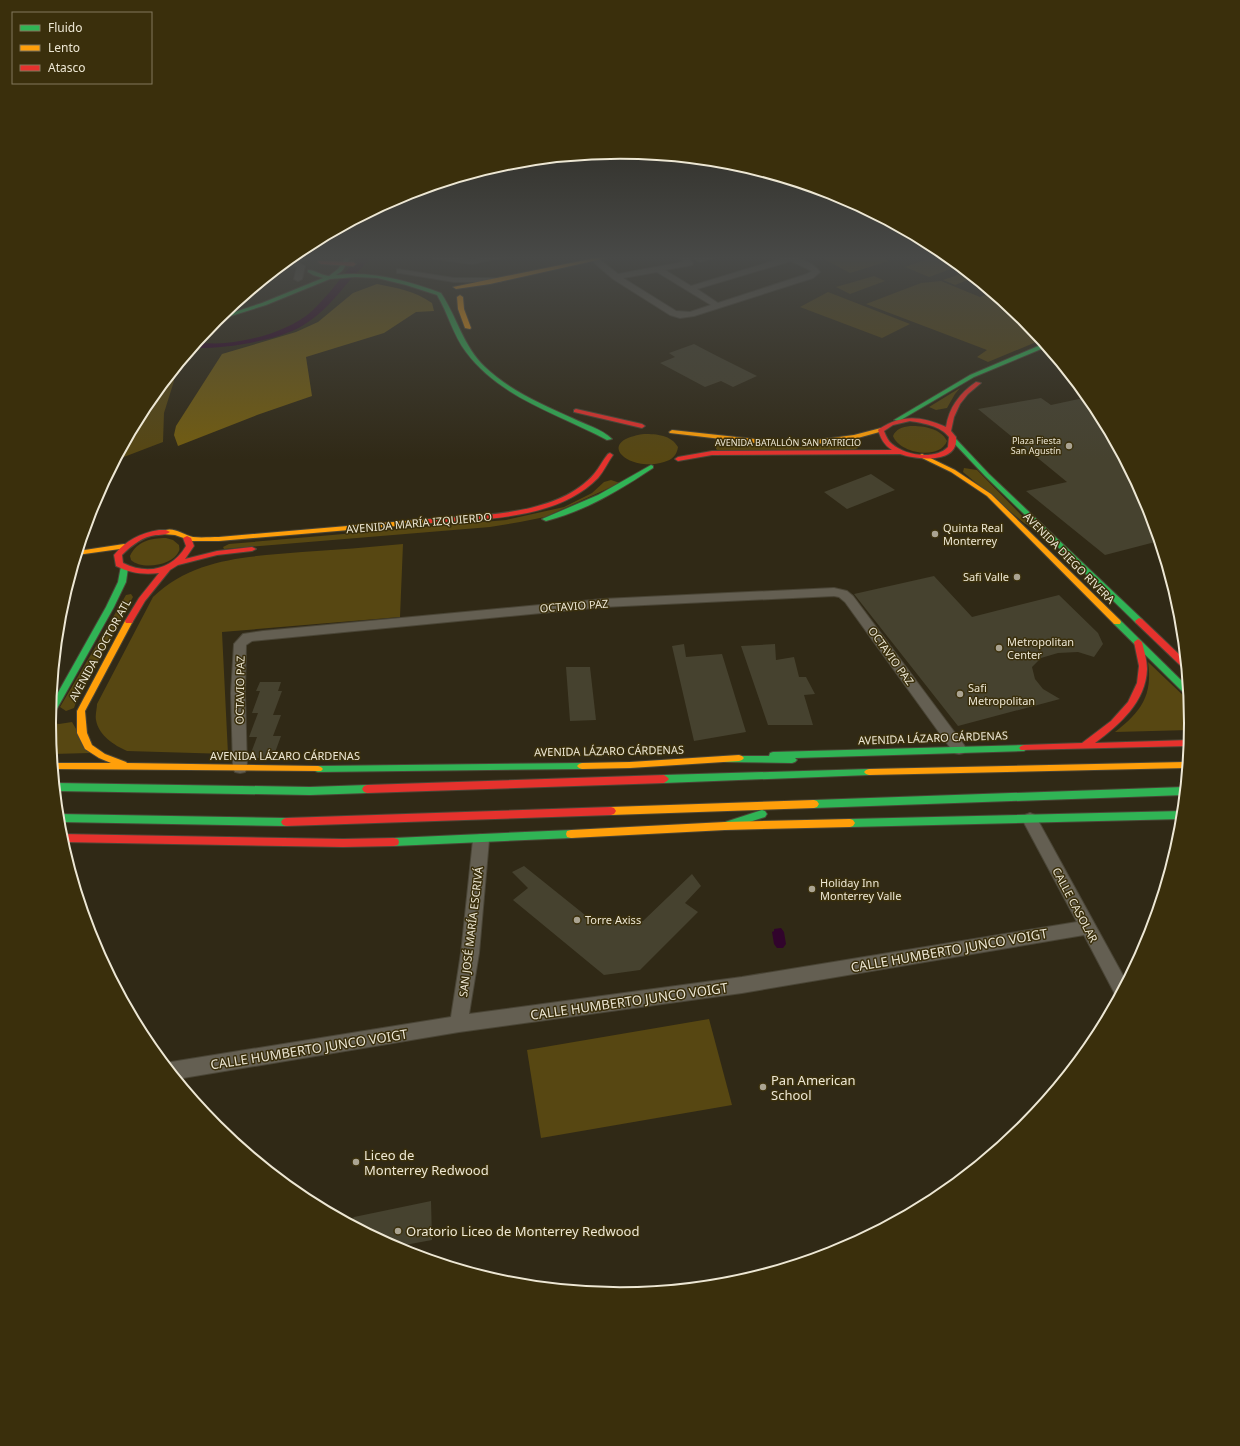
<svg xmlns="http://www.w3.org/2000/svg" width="1240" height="1446" font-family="'Noto Sans',sans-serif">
	<rect width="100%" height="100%" fill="#302916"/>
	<g fill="#574712">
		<polygon points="820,257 881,257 889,261 850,273"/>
		<polygon points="934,257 948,257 959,266 929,277 905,267"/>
		<polygon points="963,273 973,278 955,285 943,280"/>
		<polygon points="874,276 885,281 850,294 836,287"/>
		<polygon points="941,281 980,297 991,293 1024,319 1041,340 988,362 977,357 987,350 866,304 921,283"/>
		<polygon points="828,292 910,324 882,338 800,307"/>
		<polygon points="174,371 174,381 164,413 163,442 116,460 145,406"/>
		<polygon points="960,388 955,394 947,408 936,410 929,407"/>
		<path d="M910 426C924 426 940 428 947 441 939 461 899 453 893 436 896 429 902 427 910 426Z"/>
		<path d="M644 434C657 434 671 435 678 447 677 455 672 460 664 462 629 473 593 441 644 434Z"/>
		<path d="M724 442C757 445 789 449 822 446 834 445 848 439 858 446V448L854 450 721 453 716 449 717 444Z"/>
		<polygon points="964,468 977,470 1036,530 1024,523 963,472"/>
		<polygon points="611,480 620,483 545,517 520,522 490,527 224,549 223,547 229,544 506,520 564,507 592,493 604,482"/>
		<path d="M166 538 173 540 179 545C179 547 180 549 179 551 173 566 141 570 131 560L130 556C137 541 151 538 166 538Z"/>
		<path d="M403 544 400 617 222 632 228 754 127 751C114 745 99 736 96 720 95 715 97 709 97 704L153 597C195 557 248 557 302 552 336 550 369 547 403 544Z"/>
		<polygon points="131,594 133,597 76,702 74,708 66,711 60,707 126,595"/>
		<path d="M1148 662 1189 701 1190 730 1115 732C1141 712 1153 695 1148 662Z"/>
		<polygon points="49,722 59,724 72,722 90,753 52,754"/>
		<polygon points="709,1019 732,1105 541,1138 527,1050"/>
	</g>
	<path fill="#735d10" d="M377 284C397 288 415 291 432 303L434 311 416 312 384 333 306 357 312 396 257 415 178 446 174 435 176 426 222 354 296 332 318 322 353 293Z"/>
	<g fill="#31042c">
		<path d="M358 257H371C365 265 357 272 350 280 336 297 322 314 302 326 277 341 222 349 193 348L197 343C206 343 216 344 225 343 253 341 291 330 312 311 329 295 343 275 358 257Z"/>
		<polygon points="781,928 784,932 786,944 783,948 777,948 774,944 772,932 774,931 774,929"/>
	</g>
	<g fill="#46422f">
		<polygon points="694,344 717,356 757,376 733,387 721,381 705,387 660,363 675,357 669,353"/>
		<polygon points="1088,397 1095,406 1148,505 1159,541 1105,555 1026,491 1067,482 978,409 1041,398 1051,405"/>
		<polygon points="871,474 895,490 847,509 824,492"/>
		<polygon points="934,576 972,617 1059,595 1098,633 1103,644 1094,657 1078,652 1058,653 1041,658 1032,667 1035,679 1043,689 1060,699 958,726 854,594"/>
		<polygon points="684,644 686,657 722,654 746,732 694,741 672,646"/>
		<polygon points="775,644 776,660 794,657 799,677 806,677 815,694 804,695 813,725 768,725 741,646"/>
		<polygon points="566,667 590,667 596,720 570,721"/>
		<polygon points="260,682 281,682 278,691 282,691 273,715 281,715 273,736 281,736 273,758 249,758 257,737 249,737 258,713 252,713 260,691 256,691"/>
		<polygon points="524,866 590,919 643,921 692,874 701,886 685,903 698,912 640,970 604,975 513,900 528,888 512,872"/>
		<polygon points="431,1201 432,1240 394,1247 349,1222 354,1217"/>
	</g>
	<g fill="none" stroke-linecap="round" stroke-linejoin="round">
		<defs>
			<g id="street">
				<polygon points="296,257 318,257 298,262 305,266 302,279 298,281 294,279 297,267 285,263 291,258"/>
				<polygon points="430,257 455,257 472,260 486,257 506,257 472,264 434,259"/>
				<path d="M679 257H688L693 263 692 265 665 270 691 286 786 257C798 257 813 262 820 272L813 278 694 316 680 318 670 315 613 279 591 260 592 258H598L618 274 683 262ZM791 261 812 271 807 274 718 303 697 289ZM657 272 711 305 690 312 676 311 623 278Z"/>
				<polygon points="691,257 716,257 700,262"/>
				<polygon points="397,269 454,278 500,278 504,280 500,282 454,282 400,273 397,273"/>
				<polygon points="834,588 847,591 853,596 964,745 966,749 964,753 959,754 954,753 845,602 839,597 834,596 603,607 252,641 246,645 245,693 247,768 245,772 240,773 235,772 233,768 231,693 234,644 243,634 263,631 603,599"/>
				<polygon points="1030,813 1035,815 1126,981 1118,996 1116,996 1084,935 742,993 459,1032 177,1079 165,1065 171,1062 451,1017 461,953 473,840 475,836 481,834 487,836 489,840 479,953 469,1014 742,977 1077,922 1022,819 1025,815"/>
			</g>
			<g id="fast">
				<path d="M346 257H351L342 271 336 275C373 271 406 280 441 293 457 317 463 346 485 367 509 390 541 404 572 418 584 424 602 429 612 439L607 440C559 414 500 398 466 352 453 335 448 313 437 295L406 285 377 278 355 277 330 279 266 305 215 321 219 317 262 303 323 278 313 275 308 272V270C315 270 321 275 329 276L338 269Z"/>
				<polygon points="1043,344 1046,347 974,377 899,421 894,420 970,375"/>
				<polygon points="954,438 956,439 989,474 1142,619 1143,621 1142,623 1136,623 985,476 952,441 951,440"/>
				<path d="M651 465 653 466V468C620 490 585 511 546 521L542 519 598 495Z"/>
				<polygon points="121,566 127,566 128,568 126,582 114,607 54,714 53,716 50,717 51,705 106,607 118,582"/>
				<polygon points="1117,619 1120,620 1187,686 1188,695 1185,694 1114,624 1113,622"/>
				<polygon points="1024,745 1029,748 1024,751 795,758 797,760 795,762 792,763 724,762 721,761 719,759 721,757 724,756 769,756 770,753 773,752"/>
				<polygon points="582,763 585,764 587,766 585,768 582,769 318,772 315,771 313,769 315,767 318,766"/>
				<polygon points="869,769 872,770 874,772 872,774 869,775 664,783 661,781 659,779 661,777 664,775"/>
				<polygon points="55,783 310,787 367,785 370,786 372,789 370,792 367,793 310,795 56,791"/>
				<polygon points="1184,787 1184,795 814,808 811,807 809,804 811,801 814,800"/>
				<polygon points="762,810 765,811 767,814 765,817 725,830 722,829 720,826 722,823"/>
				<polygon points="1182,811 1182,819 850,827 847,826 845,823 847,820 850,819"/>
				<polygon points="58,814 286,818 289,819 291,822 289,825 286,826 59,822"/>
				<polygon points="571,830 575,831 576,834 575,837 571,838 394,846 390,845 389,842 390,839 394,838"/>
			</g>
			<g id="slow">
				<polygon points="600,257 611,257 490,284 456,289 453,287"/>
				<polygon points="460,295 463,297 464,309 471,328 470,329 465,328 458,309 457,297"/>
				<polygon points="881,428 883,429 883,431 854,439 816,444 813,442 816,440 854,435"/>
				<polygon points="672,430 764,440 767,442 764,444 670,433 669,432"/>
				<polygon points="922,454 955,470 991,494 1120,620 1121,622 1120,624 1114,624 987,496 951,472 920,457 920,455"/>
				<path d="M429 519 433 521 432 523 219 541H192L175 535 163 534 162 532C171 525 184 535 193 537 201 538 211 537 219 537Z"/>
				<polygon points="124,544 128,546 127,548 77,555 78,551"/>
				<polygon points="129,618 133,621 85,711 87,733 92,745 105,754 126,762 127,763 318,766 321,767 323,769 321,771 54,769 53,763 111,763 99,758 85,749 77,733 77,711 125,621"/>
				<polygon points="739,755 742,756 744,758 742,760 739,761 630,768 582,769 579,768 577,766 579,764 582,763 630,762"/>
				<polygon points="1185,762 1187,762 1187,768 1185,768 869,775 866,774 864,772 866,770 869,769"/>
				<polygon points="814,800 817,801 819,804 817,807 814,808 611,815 608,814 606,811 608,808 611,807"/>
				<polygon points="850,819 853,820 855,823 853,826 850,827 725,830 571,838 567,837 566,834 567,831 571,830 725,822"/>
			</g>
			<g id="jam">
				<polygon points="319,261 353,262 356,264 353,266 321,264 318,262"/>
				<path d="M976 382 981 383 968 394 960 404 954 417 951 431 956 437C959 464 917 460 900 454L712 455 678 461 675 459 678 457 712 451 892 450C884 445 881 439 878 430L879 429C902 414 921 416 946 427 949 407 960 393 976 382ZM910 421C923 423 941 426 949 437L948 447C935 460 906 456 892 444 888 441 886 436 884 431L893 425Z"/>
				<polygon points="576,409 642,424 645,426 642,428 574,412 574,410"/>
				<path d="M610 453 613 455C608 462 604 471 598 478 557 520 483 519 429 523L425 521 429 519C479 515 558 516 594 474 599 468 603 460 608 454Z"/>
				<path d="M159 530H166L170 532C165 536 157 534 151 536 139 539 130 547 122 555L123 563C147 575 172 570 186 546L183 538 187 536 191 538 194 546 185 559 217 551 252 547 256 549 252 551 217 555 178 565 170 570 145 601 132 623H126L125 621 139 598 159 573C143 575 130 573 116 566L114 555C126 540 141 533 159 530Z"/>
				<polygon points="1139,618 1142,619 1185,660 1186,668 1182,667 1136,623 1135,621"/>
				<path d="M1138 639 1142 642C1144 651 1147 660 1147 669 1146 702 1119 725 1095 743L1189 740V746L1021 750 1019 748 1021 746 1024 745 1082 743 1111 721 1128 702 1137 683 1139 666 1134 642Z"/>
				<polygon points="664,775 667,777 669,779 667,781 664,783 367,793 364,792 362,789 364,786 367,785"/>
				<polygon points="611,807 614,808 616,811 614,814 611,815 286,826 283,825 281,822 283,819 286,818"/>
				<polygon points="60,834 343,839 394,838 398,839 399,842 398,845 394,846 343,847 62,842"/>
			</g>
		</defs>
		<use href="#street" stroke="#4a4536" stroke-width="2"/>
		<use href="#fast" stroke="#4a4536" stroke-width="2"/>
		<use href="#slow" stroke="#4a4536" stroke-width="2"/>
		<use href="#jam" stroke="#4a4536" stroke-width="2"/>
		<use href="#street" fill="#645f52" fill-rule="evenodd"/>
		<use href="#fast" fill="#30b455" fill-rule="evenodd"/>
		<use href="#slow" fill="#ff9f0a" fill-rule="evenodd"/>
		<use href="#jam" fill="#e5322d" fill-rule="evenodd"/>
	</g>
	<linearGradient id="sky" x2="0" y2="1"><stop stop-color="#1a170c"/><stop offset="0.56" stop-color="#484947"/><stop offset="1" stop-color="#484947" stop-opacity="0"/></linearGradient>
	<rect width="1240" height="460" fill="url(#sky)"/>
	<g fill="#aba492" stroke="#3a2f0c" stroke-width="1.5">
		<circle cx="1069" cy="446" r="4"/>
		<circle cx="935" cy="534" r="4"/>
		<circle cx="1017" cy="577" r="4"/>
		<circle cx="999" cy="648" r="4"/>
		<circle cx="960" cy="694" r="4"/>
		<circle cx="812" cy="889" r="4"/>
		<circle cx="577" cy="920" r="4"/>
		<circle cx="763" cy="1087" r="4"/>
		<circle cx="356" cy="1162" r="4"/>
		<circle cx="398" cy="1231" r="4"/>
	</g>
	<g text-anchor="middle" stroke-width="3" stroke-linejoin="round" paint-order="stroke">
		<g font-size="9" fill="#ede7d4" stroke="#3a2f0c" text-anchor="end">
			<text x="1061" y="444">Plaza Fiesta<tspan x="1061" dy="10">San Agustín</tspan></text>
		</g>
		<g font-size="9" fill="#ede7d4" stroke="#3a2f0c">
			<text x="788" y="446">AVENIDA BATALLÓN SAN PATRICIO</text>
		</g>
		<g font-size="11" fill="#ede7d4" stroke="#3a2f0c">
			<text transform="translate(419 523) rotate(-5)" y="4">AVENIDA MARÍA IZQUIERDO</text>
			<text transform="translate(1069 558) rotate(45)" y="4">AVENIDA DIEGO RIVERA</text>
			<text transform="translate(574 606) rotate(-4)" y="4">OCTAVIO PAZ</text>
			<text transform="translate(100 650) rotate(-61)" y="4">AVENIDA DOCTOR ATL</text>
			<text transform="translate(891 656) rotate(54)" y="4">OCTAVIO PAZ</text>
			<text transform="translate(240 690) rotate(-89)" y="4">OCTAVIO PAZ</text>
			<text transform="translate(933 738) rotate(-2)" y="4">AVENIDA LÁZARO CÁRDENAS</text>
			<text transform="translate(609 751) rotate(-1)" y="4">AVENIDA LÁZARO CÁRDENAS</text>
			<text x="285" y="760">AVENIDA LÁZARO CÁRDENAS</text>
			<text transform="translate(1075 905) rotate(62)" y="4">CALLE CASOLAR</text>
			<text transform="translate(471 932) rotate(-83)" y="4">SAN JOSÉ MARÍA ESCRIVÁ</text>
		</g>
		<g font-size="11" fill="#ede7d4" stroke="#3a2f0c" text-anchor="start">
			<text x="943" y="532">Quinta Real<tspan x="943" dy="13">Monterrey</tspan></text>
			<text x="1009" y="581" text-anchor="end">Safi Valle</text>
			<text x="1007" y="646">Metropolitan<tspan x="1007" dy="13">Center</tspan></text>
			<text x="968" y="692">Safi<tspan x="968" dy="13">Metropolitan</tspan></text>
			<text x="820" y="887">Holiday Inn<tspan x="820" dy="13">Monterrey Valle</tspan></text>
			<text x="585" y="924">Torre Axiss</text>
		</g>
		<g font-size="13" fill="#ede7d4" stroke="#3a2f0c">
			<text transform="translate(949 950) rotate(-10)" y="5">CALLE HUMBERTO JUNCO VOIGT</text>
			<text transform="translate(629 1001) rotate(-8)" y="5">CALLE HUMBERTO JUNCO VOIGT</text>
			<text transform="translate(309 1049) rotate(-9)" y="5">CALLE HUMBERTO JUNCO VOIGT</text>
		</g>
		<g font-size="13" fill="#ede7d4" stroke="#3a2f0c" text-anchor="start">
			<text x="771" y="1085">Pan American<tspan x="771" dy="15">School</tspan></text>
			<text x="364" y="1160">Liceo de<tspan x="364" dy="15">Monterrey Redwood</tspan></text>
			<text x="406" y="1236">Oratorio Liceo de Monterrey Redwood</text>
		</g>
	</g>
	<path d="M0 0H1240V1446H0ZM56 723a564 564 0 1 1 1128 0a564 564 0 1 1-1128 0Z" fill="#3a2f0c" fill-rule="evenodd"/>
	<path fill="none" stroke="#ede7d4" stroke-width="2" d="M56 723a564 564 0 1 1 1128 0a564 564 0 1 1-1128 0Z"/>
	<rect x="12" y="12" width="140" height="72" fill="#3a2f0c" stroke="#82795c"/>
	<rect x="20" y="25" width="20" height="6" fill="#30b455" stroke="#82795c"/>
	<text x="48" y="32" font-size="12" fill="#ede7d4">Fluido</text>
	<rect x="20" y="45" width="20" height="6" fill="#ff9f0a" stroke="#82795c"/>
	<text x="48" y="52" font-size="12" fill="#ede7d4">Lento</text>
	<rect x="20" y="65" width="20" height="6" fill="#e5322d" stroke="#82795c"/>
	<text x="48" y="72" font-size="12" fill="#ede7d4">Atasco</text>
</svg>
